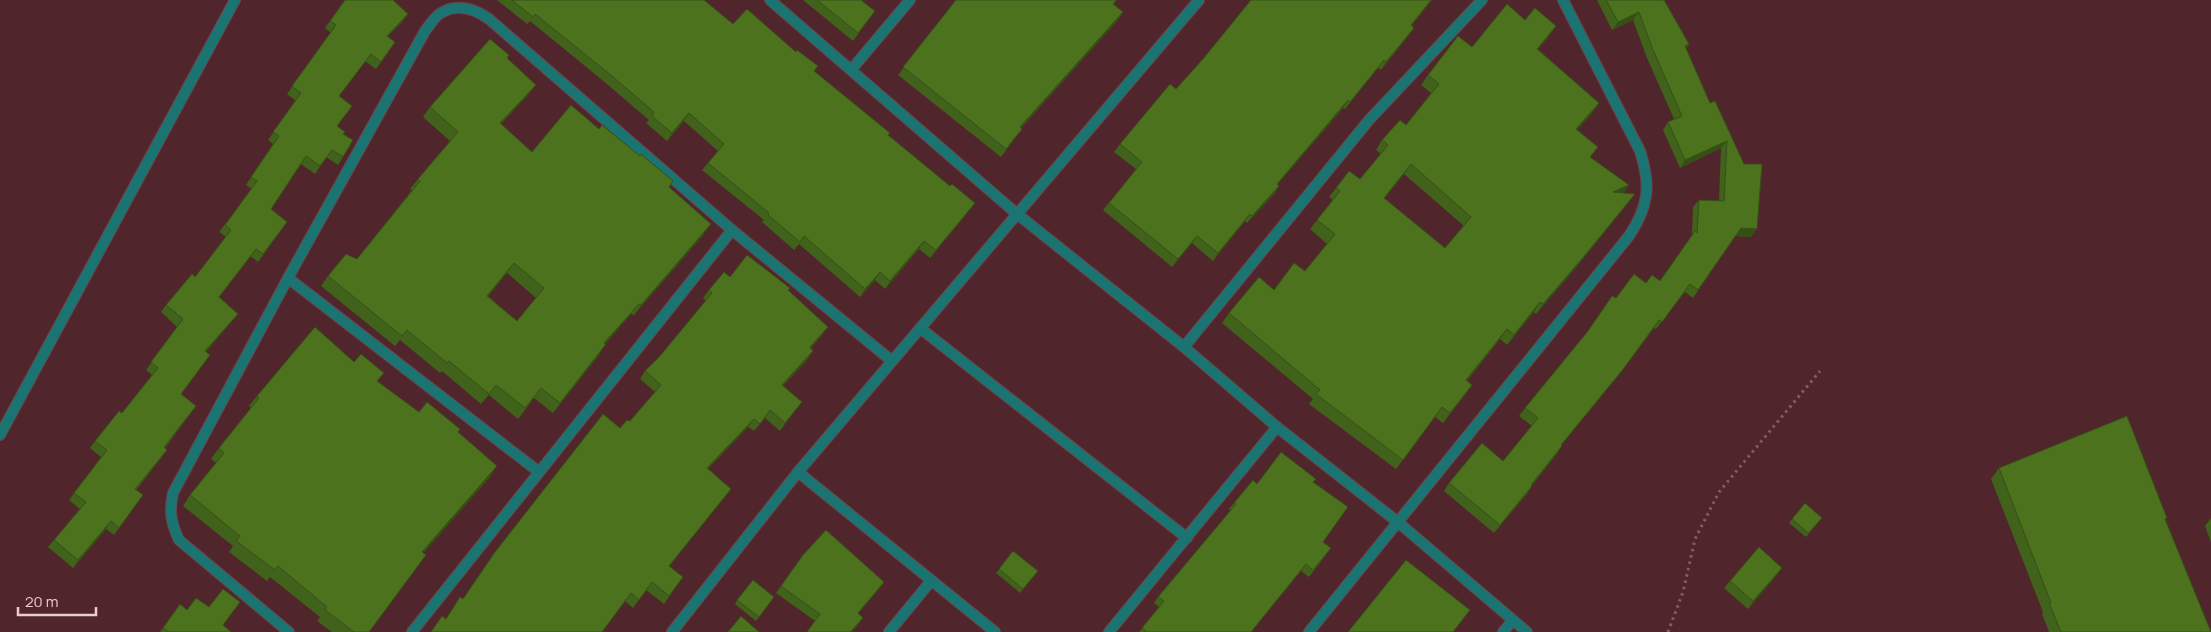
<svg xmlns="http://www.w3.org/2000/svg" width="2211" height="632" font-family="Manrope,sans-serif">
	<rect width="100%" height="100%" fill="#51252c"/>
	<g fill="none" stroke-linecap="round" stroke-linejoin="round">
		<defs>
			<g id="minor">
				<polyline points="770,0 1017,214 1184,347 1277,427 1399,523 1527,632"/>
				<polyline points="851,70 910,0"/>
				<polyline points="288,278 539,472"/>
				<polyline points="920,328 1187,538"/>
				<polyline points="1184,347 1369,120 1482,0"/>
				<polyline points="0,435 235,0"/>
				<polyline points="798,472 995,632"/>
				<path d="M289 632 179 540C171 523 169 512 173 493L288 278 425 31C430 25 435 16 441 13 457 3 475 9 489 19L732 230 892 361"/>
				<polyline points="412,632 732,230"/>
				<polyline points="672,632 798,472 1199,0"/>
				<polyline points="889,632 931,581"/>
				<polyline points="1109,632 1277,427"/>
				<path d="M1309 632 1629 236C1649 206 1651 185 1640 151L1563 0"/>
				<polyline points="1503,632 1513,620"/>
			</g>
		</defs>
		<use href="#minor" stroke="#6d434a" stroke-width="12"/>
		<polyline stroke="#845d62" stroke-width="3" stroke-dasharray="2.5 4" stroke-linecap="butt" points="1668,632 1683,592 1695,539 1719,492 1820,371"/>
		<use href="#minor" stroke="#1a7572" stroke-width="10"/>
	</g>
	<g fill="#41621a" fill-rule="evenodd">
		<polygon points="345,0 408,14 402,22 388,36 395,42 376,69 365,61 339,96 352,106 337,126 343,134 343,157 338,165 326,157 315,174 301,164 271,209 282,229 258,262 250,256 219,297 238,314 232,321 206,352 181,394 196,406 165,448 162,457 136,490 143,495 114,535 106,529 73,568 48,547 54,540 80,509 69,500 101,457 90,448 95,441 122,413 152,375 146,370 177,327 161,312 166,305 195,277 226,237 219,232 252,189 246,185 273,144 268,140 296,101 287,94 331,33 325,28"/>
		<polygon points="497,0 704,0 733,24 814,71 888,135 969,211 930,258 919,249 885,289 875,280 860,297 799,244 794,250 762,222 764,220 702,170 708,163 718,151 684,121 667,141 646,123 649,120 607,84 530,21 527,24"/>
		<polygon points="803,0 863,0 863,1 870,18 853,41"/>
		<polygon points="956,0 1117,0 1113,4 1123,12 1118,20 1021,128 1022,129 1001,157 898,75"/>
		<polygon points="1251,0 1432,0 1411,26 1414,28 1409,35 1381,70 1378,68 1345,109 1343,108 1277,185 1279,186 1274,194 1247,223 1245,221 1213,261 1192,243 1172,267 1103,210 1136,169 1114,152 1120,144 1176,89 1203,59"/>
		<polygon points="1597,0 1665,0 1665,1 1689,44 1686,48 1710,103 1744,164 1751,237 1735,236 1693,298 1685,292 1656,329 1654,328 1618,376 1561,445 1557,454 1532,485 1527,494 1494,533 1444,491 1449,483 1503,461 1532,426 1519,416 1525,408 1616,298 1646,283 1660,281 1692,235 1693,207 1699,200 1719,201 1721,148 1680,168 1663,130 1668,122 1674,119 1647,58 1633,20 1612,30"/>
		<path d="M1525 20 1549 36 1538 49 1599 103 1592 113 1577 130 1590 158 1623 193 1628 203 1574 270 1536 314 1534 312 1507 345 1500 339 1467 381 1472 385 1465 395 1443 423 1435 417 1396 469 1309 404 1313 399 1222 323 1229 313 1274 290 1305 271 1327 244 1310 229 1333 200 1329 197 1336 188 1360 179 1381 154 1376 150 1382 140 1406 125 1431 93 1421 85 1428 75 1472 47ZM1404 174 1464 226 1445 248 1384 198Z"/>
		<path d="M507 58 528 95 501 124 532 152 599 129 640 156 673 181 669 187 704 234 634 315 631 314 605 344 599 355 553 413 534 398 518 419 489 395 481 404 442 371 440 373 400 340 395 346 321 286 328 276 357 259 412 190 410 189 418 179 450 141 423 117 430 107ZM507 273 536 298 517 321 488 296Z"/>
		<polygon points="730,277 788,290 823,334 811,348 808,359 783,386 796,409 780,431 765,418 754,431 748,427 708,469 731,489 669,566 683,577 664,604 646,590 633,608 625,601 445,619 463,599 620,428 630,421 655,392 640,379 645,371 660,356 706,301 703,298 709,290"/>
		<polygon points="377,382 419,412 458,432 490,477 423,553 426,555 369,632 332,632 317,621 320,617 270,577 267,581 229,552 233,546 183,506 190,495 216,463 211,459 219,448 251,408 249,406 257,396"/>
		<polygon points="1999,468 2165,520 2211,632 2049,632 2042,614 2043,612 1991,479"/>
		<polygon points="1313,482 1323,542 1326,555 1309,577 1301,571 1251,632 1139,632 1159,607 1154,603 1158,597 1231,511 1229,509 1234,503 1257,484"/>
		<polygon points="1822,518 1806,537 1789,523 1792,519"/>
		<polygon points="2211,518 2211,542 2205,526"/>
		<polygon points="1013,551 1038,571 1020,593 996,573"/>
		<polygon points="803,555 884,582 879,589 858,613 863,618 852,632 807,632 815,621 776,593"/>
		<polygon points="1777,575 1748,609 1724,588 1730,581"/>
		<polygon points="774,597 756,621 735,604 737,600"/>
		<polygon points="180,604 187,610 223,625 231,632 160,632"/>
	</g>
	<g fill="#355015">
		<polygon points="1431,0 1432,0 1406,33 1411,25"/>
		<polygon points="1123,12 1118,20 1014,135 1020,127"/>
		<polygon points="1639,12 1633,20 1612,30 1618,22"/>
		<polygon points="408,14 402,22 382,43 387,36"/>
		<polygon points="1556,26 1549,36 1530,59 1537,49"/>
		<polygon points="1414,28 1409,35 1381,70 1386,62"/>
		<polygon points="1384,60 1378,68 1345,109 1350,102"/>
		<polygon points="536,85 528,95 492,133 500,123"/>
		<polygon points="1348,100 1343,108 1271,192 1277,184"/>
		<polygon points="1599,103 1592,113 1569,139 1576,129"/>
		<polygon points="689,113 684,121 667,141 672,133"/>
		<polygon points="1727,141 1721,148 1680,168 1685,160"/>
		<polygon points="1411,164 1404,174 1377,208 1384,198"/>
		<polygon points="1629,185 1622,195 1613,192"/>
		<polygon points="1279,186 1274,194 1247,223 1252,216"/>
		<polygon points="1635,194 1628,203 1574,270 1536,314 1543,304"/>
		<polygon points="975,203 969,211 930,258 936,250"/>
		<polygon points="1250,214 1245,221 1213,261 1218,253"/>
		<polygon points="711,224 704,234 634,315 641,305"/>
		<polygon points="1741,228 1757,229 1751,237 1735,236"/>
		<polygon points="1197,236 1192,243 1172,267 1178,259"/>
		<polygon points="924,241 919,249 885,289 890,281"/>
		<polygon points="514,263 507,273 480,306 487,296"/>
		<polygon points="880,272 875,280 860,297 865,289"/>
		<polygon points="1540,302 1534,312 1507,345 1514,335"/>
		<polygon points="639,304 631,314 597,354 604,343"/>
		<polygon points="238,314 232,321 200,359 205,351"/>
		<polygon points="1659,320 1618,376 1555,453 1561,445"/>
		<polygon points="828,327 823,334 804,355 810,347"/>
		<polygon points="1507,329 1500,339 1460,390 1466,380"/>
		<polygon points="606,344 599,355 553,413 560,403"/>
		<polygon points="813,351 808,359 776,393 782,385"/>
		<polygon points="496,385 489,395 481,404 489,394"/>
		<polygon points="1472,385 1465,395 1443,423 1450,413"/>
		<polygon points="754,419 748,427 701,476 707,468"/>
		<polygon points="1562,446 1557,454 1526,493 1531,485"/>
		<polygon points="497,466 490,477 415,563 422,552"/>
		<polygon points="1532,486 1527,494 1494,533 1500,525"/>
		<polygon points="731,489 725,497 663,574 669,566"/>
		<polygon points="111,521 106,529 73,568 78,560"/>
		<polygon points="1306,564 1301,571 1251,632 1259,621"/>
		<polygon points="1782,568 1777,575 1748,609 1753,601"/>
		<polygon points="884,582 879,589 853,620 858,613"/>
		<polygon points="863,618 858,625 852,632 850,632"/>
	</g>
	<g fill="#4c721e" stroke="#355015" fill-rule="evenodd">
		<polygon points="345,0 393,0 408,14 387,36 395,42 381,62 371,54 339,96 352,106 337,126 345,132 343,134 353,140 343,157 332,150 320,166 306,156 271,209 287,222 263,254 256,249 219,297 238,314 205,351 210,355 181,394 196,406 164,447 167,450 135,489 143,495 119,528 111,521 78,560 54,540 86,502 74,493 107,450 95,441 119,411 122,413 158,368 151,362 183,319 166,305 192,274 195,277 231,230 225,225 257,181 251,177 279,136 273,132 301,93 292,86 336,25 330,21"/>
		<polygon points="512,0 704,0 733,24 747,9 796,52 797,50 818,66 814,71 890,133 888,135 950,186 952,184 975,203 936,250 924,241 890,281 880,272 865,289 804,236 800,242 768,215 769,213 708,163 724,144 689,113 672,133 652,116 654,112 612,76 535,14 533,17"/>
		<polygon points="817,0 863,0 862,1 875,11 858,33"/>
		<polygon points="956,0 1116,0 1113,4 1123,12 1020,127 1022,129 1006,149 903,67"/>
		<polygon points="1251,0 1431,0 1411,25 1414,28 1386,62 1384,60 1350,102 1348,100 1277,184 1279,186 1252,216 1250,214 1218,253 1197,236 1178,259 1109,203 1142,162 1120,144 1170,84 1176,89 1203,59"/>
		<polygon points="1606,0 1664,0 1689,44 1685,46 1710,103 1715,101 1744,164 1762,164 1757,229 1741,228 1698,290 1690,284 1662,322 1659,320 1624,368 1561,445 1562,446 1531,485 1532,486 1500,525 1449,483 1482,443 1503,461 1538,418 1525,408 1588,331 1612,296 1616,298 1634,274 1646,283 1652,275 1660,281 1695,231 1697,233 1699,200 1724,201 1727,141 1685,160 1668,122 1682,116 1653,50 1639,12 1618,22"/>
		<path d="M1507 4 1525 20 1535 8 1556 26 1537 49 1599 103 1576 129 1598 147 1590 157 1629 185 1613 192 1635 194 1581 260 1543 304 1540 302 1514 335 1507 329 1466 380 1472 385 1450 413 1442 407 1403 460 1316 394 1320 390 1229 313 1259 277 1274 290 1294 263 1305 271 1335 234 1317 220 1340 191 1336 188 1349 171 1360 179 1388 145 1382 140 1400 120 1406 125 1439 84 1428 75 1458 36 1472 47ZM1411 164 1471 217 1445 248 1384 198Z"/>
		<path d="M490 39 509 55 507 58 536 85 500 123 532 152 571 105 599 129 602 125 640 156 641 154 673 181 669 187 711 224 641 305 639 304 604 343 606 344 560 403 541 388 525 408 496 385 489 394 449 361 447 363 407 330 402 336 328 276 346 254 357 259 420 181 418 179 458 132 430 107ZM514 263 544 288 517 321 487 296Z"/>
		<polygon points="747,255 790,288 788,290 828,327 810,347 813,351 782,385 802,402 785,423 770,410 760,424 754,419 707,468 731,489 669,566 683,577 669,596 652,582 639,600 631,593 602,632 431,632 442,616 446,619 460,597 463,599 495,552 603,414 620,428 627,420 630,421 661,385 645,371 660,356 712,293 709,290 724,272 730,277"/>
		<polygon points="315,327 354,362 361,354 384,373 377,381 419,412 427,402 460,429 458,432 497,466 422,552 426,555 369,632 354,632 325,610 327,607 278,566 275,570 236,541 240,536 190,495 224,453 219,448 259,398 257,396"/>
		<polygon points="2127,416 2167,518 2165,519 2211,632 2061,632 2049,603 2051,603 1999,468"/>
		<polygon points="1281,452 1316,479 1313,482 1348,507 1323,542 1331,548 1313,570 1306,564 1251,632 1145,632 1146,631 1142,628 1164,601 1158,597 1236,504 1234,503 1253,480 1257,484"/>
		<polygon points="1805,503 1822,518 1808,533 1792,519"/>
		<polygon points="826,530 884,582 858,613 863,618 850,632 807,632 820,614 781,586 803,555"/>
		<polygon points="1759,547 1782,568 1753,601 1730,581"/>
		<polygon points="1013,551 1038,571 1023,589 999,569"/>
		<polygon points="1406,560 1470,610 1453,632 1348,632"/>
		<polygon points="753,580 774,597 759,617 737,600"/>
		<polygon points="223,589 240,602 223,625 231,632 169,632 163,628 180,604 187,610 196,598 209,607"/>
		<polygon points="741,616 759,632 728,632"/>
	</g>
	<path d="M18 607v8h78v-8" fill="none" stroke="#eacdd0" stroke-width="2.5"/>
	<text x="25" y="607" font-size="15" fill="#eacdd0" stroke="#51252c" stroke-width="4" paint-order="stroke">20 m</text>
</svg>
